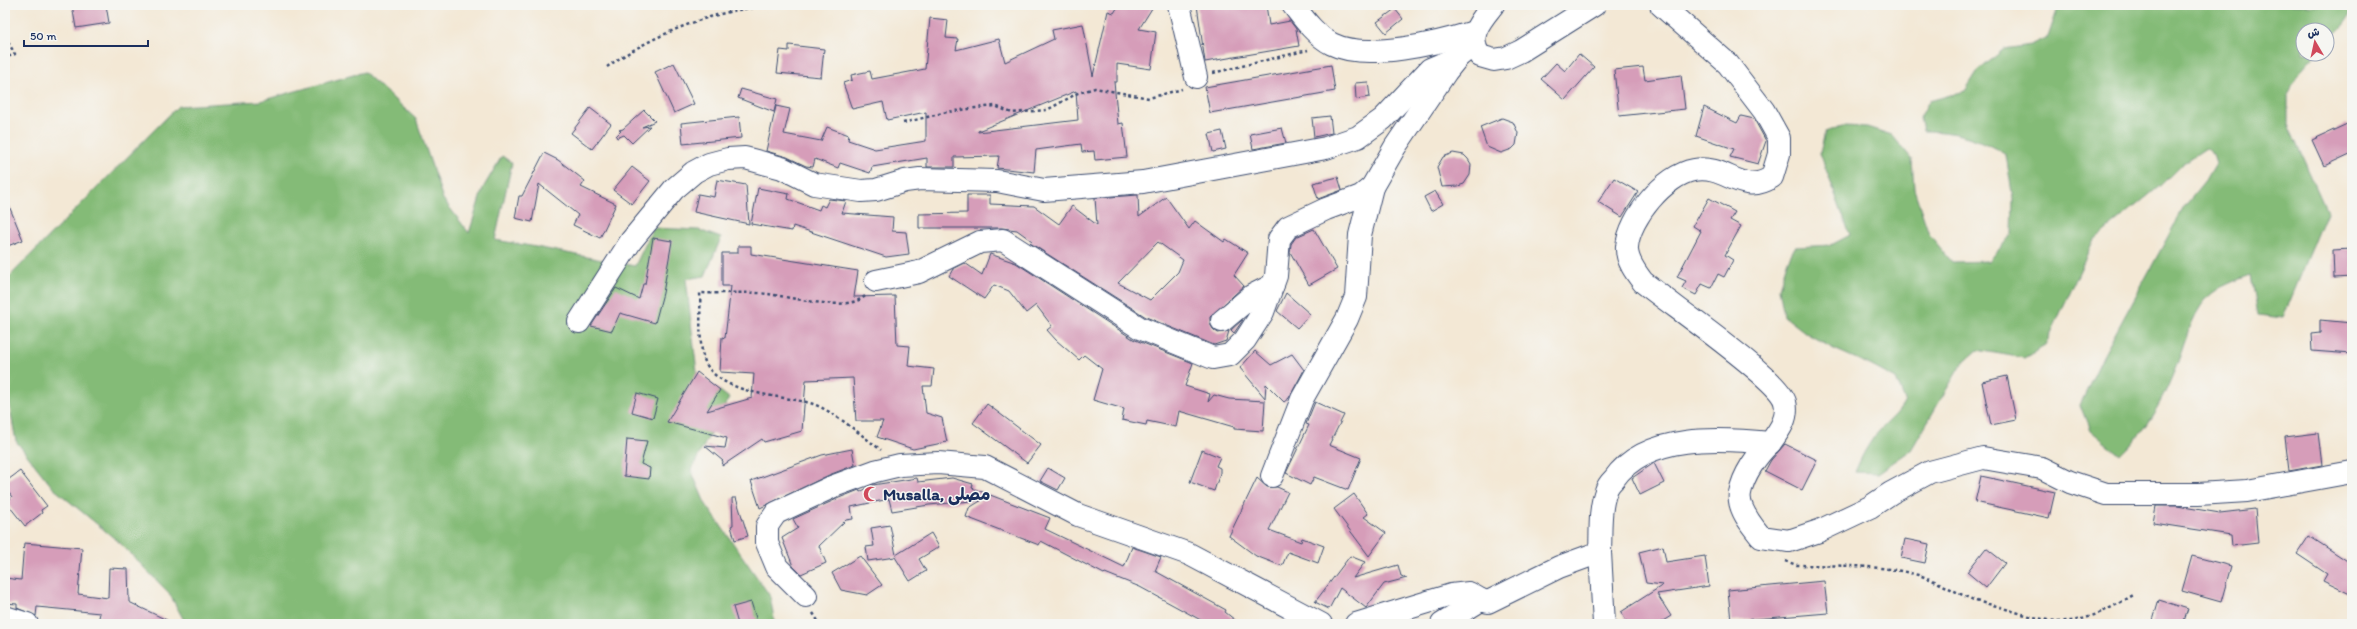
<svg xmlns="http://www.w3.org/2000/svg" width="2357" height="629" font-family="Itim,'Playpen Sans Arabic',sans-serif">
	<rect width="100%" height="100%" fill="#f6f6f2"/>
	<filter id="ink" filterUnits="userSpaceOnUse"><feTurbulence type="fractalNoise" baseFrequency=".025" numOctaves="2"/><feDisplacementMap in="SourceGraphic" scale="8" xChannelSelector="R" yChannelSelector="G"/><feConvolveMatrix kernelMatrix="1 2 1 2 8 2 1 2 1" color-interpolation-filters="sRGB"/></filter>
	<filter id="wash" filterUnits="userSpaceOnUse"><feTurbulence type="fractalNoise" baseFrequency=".012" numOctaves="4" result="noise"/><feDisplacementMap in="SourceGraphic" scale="16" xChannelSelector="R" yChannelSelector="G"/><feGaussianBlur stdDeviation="0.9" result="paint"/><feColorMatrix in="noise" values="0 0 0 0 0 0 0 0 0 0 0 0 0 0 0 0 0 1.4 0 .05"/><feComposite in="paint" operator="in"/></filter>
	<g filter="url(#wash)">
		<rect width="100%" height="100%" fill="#f3e8d5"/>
		<g fill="#84bb77" stroke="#50756a">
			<path d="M2059 5H2352C2352 20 2337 31 2327 42V30H2303V54H2316L2300 72 2288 93V125L2327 212 2283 318 2258 315 2251 275C2237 280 2219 286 2208 297 2189 317 2184 350 2173 374 2161 405 2144 432 2120 455L2090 430 2080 405 2103 356 2184 207 2206 180 2216 163 2213 154 2206 148 2182 164 2161 185 2094 240 2045 346 2024 358 1977 350 1962 363 1911 450 1878 473 1855 472C1862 456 1869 441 1881 429 1891 419 1899 413 1905 401L1896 379 1868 364 1832 348 1806 333 1784 316 1779 288 1787 262 1795 247 1831 245 1850 235 1820 153 1825 132 1842 126 1867 127 1892 135 1912 159 1914 189 1929 234 1952 262 1989 261 2012 234 2013 199 2006 155C1980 138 1954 131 1923 131L1920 118 1929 101 1965 91 1977 72 2004 49 2031 45 2048 37Z"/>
			<path d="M364 72 416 119 443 199 469 233 483 188 502 156 512 163 495 240C542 247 588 258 635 266L653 228 699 230 721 238 705 276 686 279 697 373 729 398 691 470 705 503 770 596 775 624H186L169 593 120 543 53 488 16 441 5 382V281L178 106 260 101Z"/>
		</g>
		<g id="blocks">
			<g fill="#d69db9" fill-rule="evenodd">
				<polygon points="72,5 106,5 109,23 76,28"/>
				<path d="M1119 5H1154L1139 29 1156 32 1151 69 1117 64V82H1114L1118 124 1123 123 1127 157 1095 160 1094 151 1082 152 1081 144 1036 150 1034 172 997 168 999 156 954 157V167H927V158L872 167 870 173 840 163 838 168 815 159 813 167 806 166 787 157 766 151 776 106 790 109 784 134 821 141 827 127 849 135 848 140 875 149 926 141V112L887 120 883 102 852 109 843 83 852 80 851 75 870 71 872 79 925 69 930 18 948 20 946 38 958 39 956 50 999 39 1005 62 1054 39 1052 30 1083 24 1093 76 1108 11 1114 13ZM1076 91 1078 120 978 132V131Z"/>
				<polygon points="1197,5 1266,5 1269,25 1290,21 1296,29 1299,46 1205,62"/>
				<polygon points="1395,9 1403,19 1386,33 1377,22"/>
				<polygon points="789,45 824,49 821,77 777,73 780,50 789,51"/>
				<polygon points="1579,54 1594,67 1565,100 1541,79 1556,63 1565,71"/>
				<polygon points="674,63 694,104 674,113 655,72"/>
				<polygon points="1331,65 1335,91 1210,113 1205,87"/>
				<polygon points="1643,67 1645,80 1681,75 1685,109 1619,116 1614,70"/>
				<polygon points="1368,82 1370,97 1356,99 1355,83"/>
				<polygon points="741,89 777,99 774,112 738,98"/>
				<polygon points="1704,107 1737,123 1741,116 1754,119 1766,141 1758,164 1730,157 1734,149 1696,136"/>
				<polygon points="590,108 611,124 592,149 571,133"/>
				<polygon points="644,110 655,121 642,127 650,126 632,143 624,135 617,138 616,136 621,131 619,130 623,129"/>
				<polygon points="1330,116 1332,133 1314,137 1312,118"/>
				<polygon points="739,117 741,138 683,144 681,123"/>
				<polygon points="1502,118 1513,122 1518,133 1516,145 1512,149 1501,153 1487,147 1480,127"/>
				<polygon points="2347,124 2352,134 2352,153 2324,166 2312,140"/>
				<polygon points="1282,128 1286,143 1253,149 1250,134"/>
				<polygon points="1222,131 1226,149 1213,152 1209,134"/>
				<polygon points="544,153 558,160 585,181 581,187 616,204 600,238 573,225 578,215 539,184 532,222 515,218 519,196 522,196"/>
				<polygon points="1453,153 1464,155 1468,159 1471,164 1470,175 1464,184 1458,186 1442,187 1437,167 1443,157"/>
				<polygon points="632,167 650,181 632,204 613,190"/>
				<polygon points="1338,177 1342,190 1318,199 1313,183"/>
				<polygon points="1614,178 1638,192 1622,217 1598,202"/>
				<polygon points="717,180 746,185 749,224 694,212 698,194 714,197"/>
				<polygon points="758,188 789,194 788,199 819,210 821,205 825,207 829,199 846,201 842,213 893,217 892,231 906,232 909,254 886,257 793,226 792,231 751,224"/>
				<polygon points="1435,191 1443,204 1431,211 1424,197"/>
				<path d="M967 195H990V204L1034 206 1059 224 1072 206 1097 225 1095 198 1138 195 1139 217 1166 197 1189 229 1195 221 1224 242 1226 239 1248 253 1234 275 1244 286 1210 317V324L1213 329 1218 333 1229 331 1226 341 1214 345 1146 317 1030 243 1032 241 1017 230 1002 228H919V214L967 213ZM1158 242 1183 260 1178 272 1150 300 1118 283Z"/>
				<polygon points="5,196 23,240 5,247"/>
				<polygon points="1709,198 1735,212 1730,220 1741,226 1725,255 1733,260 1724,277 1718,274 1711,288 1702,284 1696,295 1682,288 1686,281 1677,277 1701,231 1693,226"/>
				<polygon points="1314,229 1337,269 1309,285 1290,252 1291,244 1296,237"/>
				<polygon points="653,238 672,241 663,293 655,323 620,313 612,331 591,326 616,288 639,299 643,284 645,284"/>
				<polygon points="738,246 751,246 751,254 858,271 854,297 895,296 897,345 910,346 908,366 934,369 932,386 923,386 926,413 942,418 947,442 913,449 877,437 883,421 856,421 853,378 806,380 802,431 764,442 762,439 722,466 723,461 705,446 725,448 727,438 667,422 697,372 720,390 707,411 752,398 754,374 720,372 722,337 725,338 731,286 722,286 722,253 738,253"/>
				<polygon points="2352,249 2352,277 2334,278 2333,250"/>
				<polygon points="990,254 1016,263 1133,339 1193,363 1185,386 1210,394 1208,402 1214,395 1229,399 1265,401 1263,431 1234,429 1234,427 1179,411 1176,427 1147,421 1146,425 1122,420 1124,409 1093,400 1102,369 1084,355 1079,360 1056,340 1047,330 1052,326 1036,305 1026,313 1009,291 994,285 984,299 949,276 953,269 965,263 982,275"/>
				<polygon points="1286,293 1310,314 1297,328 1277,311"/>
				<polygon points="1242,320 1243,320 1234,333 1231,330"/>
				<polygon points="2320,320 2352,323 2352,354 2312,351 2311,334 2320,333"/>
				<polygon points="1255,351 1271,365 1292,354 1304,370 1289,398 1284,402 1266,384 1265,398 1240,368"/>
				<polygon points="2007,376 2016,420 1991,425 1982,382"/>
				<polygon points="637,393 658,399 653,418 632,412"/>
				<polygon points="1315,402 1344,415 1329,445 1361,458 1348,490 1314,477 1310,485 1286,473 1309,425 1306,424"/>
				<polygon points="987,404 1041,445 1027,463 973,423"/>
				<polygon points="2318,433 2322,465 2289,471 2285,437"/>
				<polygon points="627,439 647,441 641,464 650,468 649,479 624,476"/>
				<polygon points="1785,444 1817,460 1802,490 1765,471 1771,460"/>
				<polygon points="852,449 855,465 829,475 760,508 751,481 822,455"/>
				<polygon points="1202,450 1220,457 1216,466 1220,468 1220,473 1214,491 1190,482"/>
				<polygon points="1654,463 1664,483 1640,495 1632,478"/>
				<polygon points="1048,468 1065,478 1058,490 1040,481"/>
				<polygon points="20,471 47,506 41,510 42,513 25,526 6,502 12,497 5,488 5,482"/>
				<polygon points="1981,476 2055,492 2049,518 1975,502"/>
				<polygon points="917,478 918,482 952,478 973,484 972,488 1050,518 1045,529 1124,567 1132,547 1161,557 1155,571 1226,610 1225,612 1240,624 1208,624 1140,587 1105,573 1104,574 1041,541 1039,545 966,517 969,508 982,500 929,505 892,511 889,499 851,507 853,519 846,520 819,546 826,563 801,574 793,566 782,538 798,528 793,519 839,498 859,490 860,492 873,485"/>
				<polygon points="1257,478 1267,487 1277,487 1288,492 1269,530 1301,542 1302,538 1324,546 1318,563 1288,552 1282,566 1256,556 1229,536"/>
				<polygon points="1354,494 1368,514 1364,517 1386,533 1369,556 1334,509"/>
				<polygon points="732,498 736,498 748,536 735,540 731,526 733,525"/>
				<polygon points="2156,506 2177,506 2220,513 2255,509 2258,543 2232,546 2231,535 2153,523"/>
				<polygon points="890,525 896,555 931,533 939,547 919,559 926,571 910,581 895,557 868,561 866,547 874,546 871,528"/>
				<polygon points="2309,536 2352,564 2352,595 2323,581 2327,574 2297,554"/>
				<polygon points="1905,539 1929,544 1925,563 1901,558"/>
				<polygon points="24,543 82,548 78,594 108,598 109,568 128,569 129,602 175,624 112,624 98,622 100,613 37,607 36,616 17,608 17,604 5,603 5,578 21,580"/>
				<polygon points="1663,546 1666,562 1705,556 1709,586 1657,594 1671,616 1658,624 1628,624 1621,612 1663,585 1646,583 1639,552"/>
				<polygon points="1986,548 2005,563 1986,588 1967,572"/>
				<polygon points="860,556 882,585 867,595 841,590 832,573"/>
				<polygon points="1350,556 1365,562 1353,578 1398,565 1401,576 1407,578 1384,584 1366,608 1340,588 1329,609 1315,602"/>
				<polygon points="2192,556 2231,566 2221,602 2182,591"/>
				<polygon points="1824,581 1828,613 1731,621 1728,590"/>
				<polygon points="2159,600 2188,609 2183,624 2152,624"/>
				<polygon points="751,602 757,621 738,624 733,607"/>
			</g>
		</g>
	</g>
	<g filter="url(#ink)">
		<use href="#blocks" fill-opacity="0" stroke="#3b4b70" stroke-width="1"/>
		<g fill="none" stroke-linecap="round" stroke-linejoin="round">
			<defs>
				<g id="minor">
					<polyline points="1179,5 1196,77"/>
					<path d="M1293 5C1303 18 1316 36 1332 44 1366 61 1439 43 1474 32"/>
					<path d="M1493 5C1481 20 1466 36 1480 56L1494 60 1506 58 1521 51 1594 5"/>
					<polyline points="876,281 919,272 980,242 1003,240 1140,328 1213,358 1230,355 1245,340 1263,312 1276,276 1279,239 1288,227 1326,209 1361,196 1372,187 1395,147 1446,72 1458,57 1474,44"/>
					<polyline points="1222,321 1253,295 1273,285"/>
					<polyline points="579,322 631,241 674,189 694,172 709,164 728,159 745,158 782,168 814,184 861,191 876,190 905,181 920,179 997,181 1044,190 1143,182 1326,148 1358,137 1383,119 1430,69 1458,57"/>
					<path d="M1770 443C1757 455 1743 475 1740 493 1737 508 1752 526 1761 537L1789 541 1819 531 1870 507 1891 493 1930 472 1983 458 2042 468 2070 482 2106 494H2198L2247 491 2352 472"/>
					<polyline points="1272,476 1302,399 1347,319 1356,297 1360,235 1372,187"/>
					<polyline points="1600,552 1604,624"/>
					<polyline points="806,596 777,567 767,543 767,526 776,513 834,486 875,471 900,465 938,463 985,467 1078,515 1189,554 1321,624"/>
					<polyline points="5,617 27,624"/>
					<polyline points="1356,624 1451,595 1469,593 1481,600"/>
					<path d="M1442 624 1481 600 1488 602 1559 567 1600 552C1601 533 1599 509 1606 491 1607 487 1611 482 1614 479 1646 433 1721 438 1770 443 1779 431 1789 418 1785 402 1779 378 1668 303 1643 282 1636 273 1626 260 1627 247 1629 218 1665 175 1694 170 1727 164 1741 197 1772 177L1779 154V138L1764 111 1728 64 1661 5"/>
				</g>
			</defs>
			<use href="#minor" stroke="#3b4b70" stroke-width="24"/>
			<g stroke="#3b4b70" stroke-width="2.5" stroke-dasharray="3 3" stroke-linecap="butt">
				<polyline points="5,37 15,54 5,58"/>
				<path d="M607 67C641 42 695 18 738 10 758 6 779 8 799 5"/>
				<polyline points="1213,73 1308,50"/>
				<polyline points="903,123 947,112 976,108 995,106 1012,113 1047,110 1078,93 1095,88 1149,98 1182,89"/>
				<path d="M865 296C847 313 791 297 768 294 746 291 722 294 700 293 701 312 699 332 702 351 708 396 781 394 813 404 832 410 865 438 881 450"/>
				<path d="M1785 561 1797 565C1838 566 1878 564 1918 575 1939 581 1956 593 1976 601 1986 604 1996 605 2006 609 2065 628 2081 626 2135 594"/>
				<polyline points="813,613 820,624"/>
			</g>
			<use href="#minor" stroke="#fff" stroke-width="22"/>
		</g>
	</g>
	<defs>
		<symbol id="mosque-bare" viewBox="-9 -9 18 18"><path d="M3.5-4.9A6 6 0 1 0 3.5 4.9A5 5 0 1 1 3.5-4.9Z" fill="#d1495b" stroke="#f6f6f2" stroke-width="2.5" paint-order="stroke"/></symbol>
	</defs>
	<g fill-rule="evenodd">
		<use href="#mosque-bare" x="860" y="483" width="22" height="22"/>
	</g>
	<g text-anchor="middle" stroke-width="3" stroke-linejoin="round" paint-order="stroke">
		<g font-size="17" font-weight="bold" fill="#1b2f5e" stroke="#f6f6f2" text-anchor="start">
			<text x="883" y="500">Musalla, مصلى</text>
		</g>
	</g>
	<rect width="2357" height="629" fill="none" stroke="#f6f6f2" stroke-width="20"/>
	<g transform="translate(2315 42) rotate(351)"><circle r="19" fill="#f6f6f2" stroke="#9ea6b7"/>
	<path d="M0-3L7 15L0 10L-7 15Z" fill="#d1495b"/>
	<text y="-6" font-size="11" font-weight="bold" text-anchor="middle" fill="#1b2f5e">ش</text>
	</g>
	<path d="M24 40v6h124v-6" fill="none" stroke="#1b2f5e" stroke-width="2"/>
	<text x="30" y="40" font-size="12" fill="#1b2f5e" stroke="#f6f6f2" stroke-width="3" paint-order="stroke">50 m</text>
</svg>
